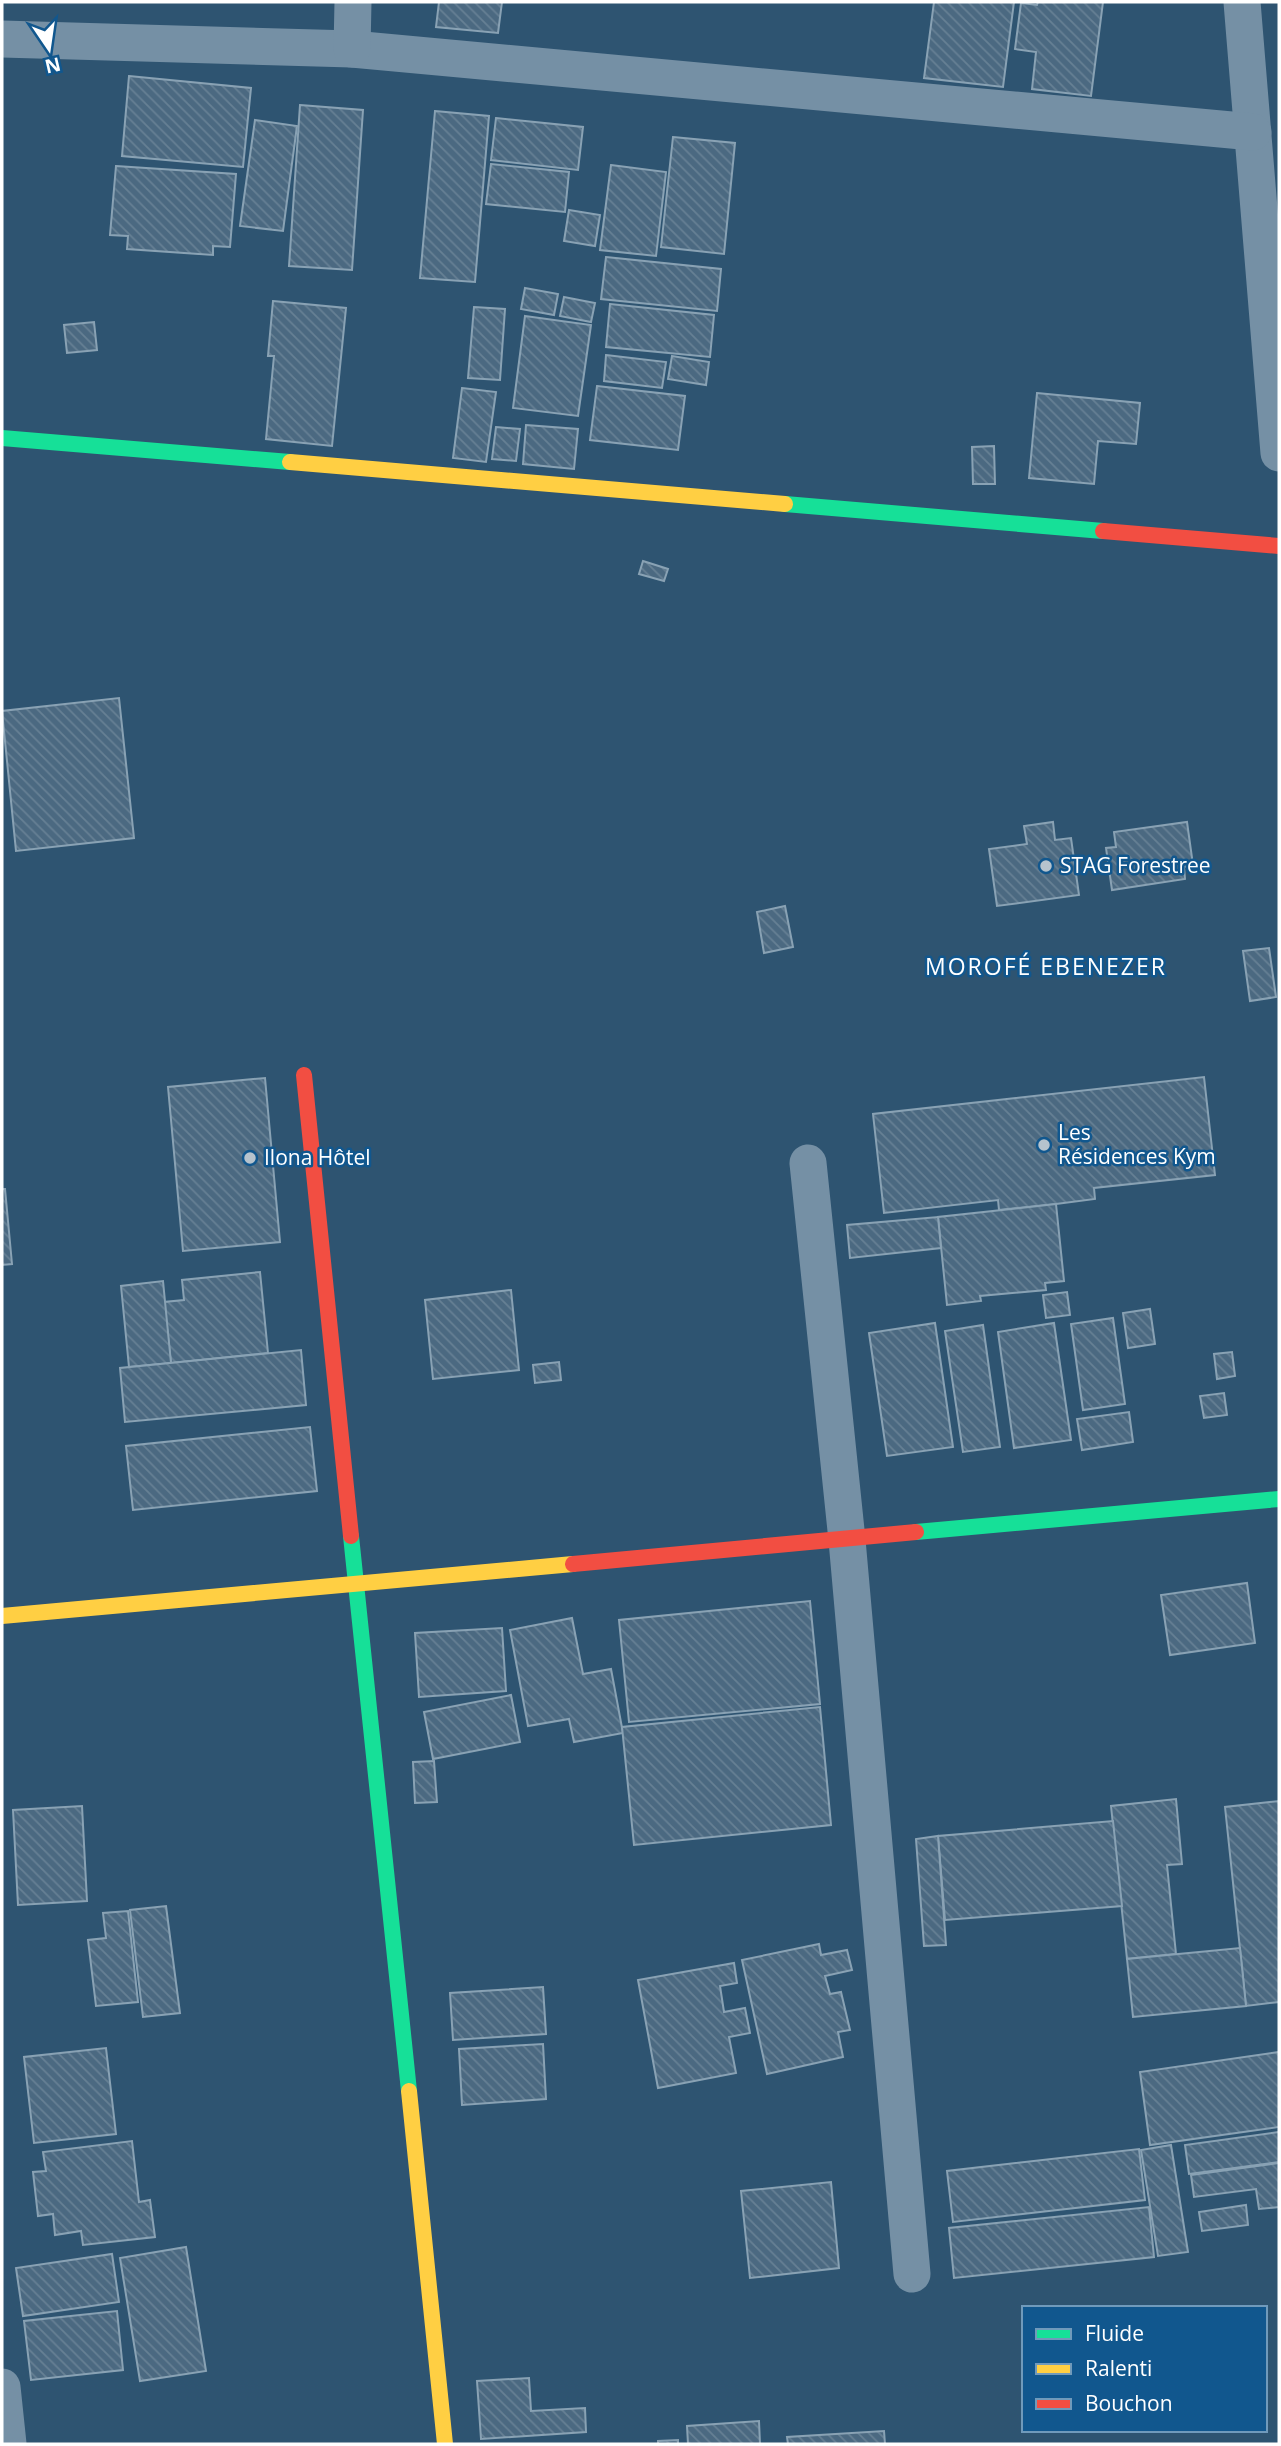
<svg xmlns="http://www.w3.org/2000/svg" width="1281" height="2446" font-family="'Open Sans',sans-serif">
	<defs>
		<pattern id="building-back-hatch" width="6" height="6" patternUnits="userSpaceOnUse" patternTransform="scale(1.75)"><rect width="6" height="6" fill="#4b6981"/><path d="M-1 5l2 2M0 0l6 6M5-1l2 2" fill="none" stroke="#668094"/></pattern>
	</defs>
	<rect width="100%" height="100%" fill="#2e5471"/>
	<g fill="url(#building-back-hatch)" stroke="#89a2b4" stroke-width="2">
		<polygon points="439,2 502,2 498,33 436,27"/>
		<polygon points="934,2 1014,2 1003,87 924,78"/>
		<polygon points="1038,2 1103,2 1091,96 1032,89 1036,52 1015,49 1021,3 1037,5"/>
		<polygon points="129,76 251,88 243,167 122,156"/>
		<polygon points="300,105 363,110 352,270 289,266"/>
		<polygon points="435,111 489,116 475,282 420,278"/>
		<polygon points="496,118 583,127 578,170 491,160"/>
		<polygon points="255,120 297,126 283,231 240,226"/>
		<polygon points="673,137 735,143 724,254 661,247"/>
		<polygon points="491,164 569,172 565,212 486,204"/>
		<polygon points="611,165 666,172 656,256 600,250"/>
		<polygon points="116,166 236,174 230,247 213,246 213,255 127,249 128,236 110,235"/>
		<polygon points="569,210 600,215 595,246 564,241"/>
		<polygon points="606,257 721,269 717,311 601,299"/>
		<polygon points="525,288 558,294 554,315 521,309"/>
		<polygon points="564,297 595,303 591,322 560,316"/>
		<polygon points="273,301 346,308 332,446 266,439 274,356 268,356"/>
		<polygon points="610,304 714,315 710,357 606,347"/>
		<polygon points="474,307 505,309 500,380 468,378"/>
		<polygon points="525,316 591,325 578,416 513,408"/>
		<polygon points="94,322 97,350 67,353 64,325"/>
		<polygon points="606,355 666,362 662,388 604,381"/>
		<polygon points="672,356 709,362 706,385 668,379"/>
		<polygon points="597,386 685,396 678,450 590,440"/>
		<polygon points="462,388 496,392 486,462 453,458"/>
		<polygon points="1037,393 1140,403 1136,444 1098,441 1094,484 1029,478"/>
		<polygon points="526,425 578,429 574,469 523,464"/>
		<polygon points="496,427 520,429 516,461 492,459"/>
		<polygon points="994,446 995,484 973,484 972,447"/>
		<polygon points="643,561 668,569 664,581 639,574"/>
		<polygon points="119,698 134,838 16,851 2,711"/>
		<polygon points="1053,822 1055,840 1071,838 1079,895 997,906 989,849 1027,844 1024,826"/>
		<polygon points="1187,822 1193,865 1184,867 1185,879 1112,890 1106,848 1116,847 1114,832"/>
		<polygon points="785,906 793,947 764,953 757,912"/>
		<polygon points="1269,948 1276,997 1250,1001 1243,951"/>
		<polygon points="1204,1077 1215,1175 1094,1188 1095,1199 1056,1204 999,1210 998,1200 884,1213 873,1114"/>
		<polygon points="265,1078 280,1242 183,1251 168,1087"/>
		<polygon points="2,1189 5,1189 12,1264 2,1265"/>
		<polygon points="1056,1204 1064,1281 1045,1283 1046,1290 980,1296 981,1301 947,1305 938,1217"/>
		<polygon points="938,1217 941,1248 850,1258 847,1225"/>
		<polygon points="260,1272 268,1353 171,1363 164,1302 184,1300 182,1280"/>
		<polygon points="163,1281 171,1363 129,1367 121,1286"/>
		<polygon points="511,1290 519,1370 433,1379 425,1300"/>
		<polygon points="1067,1292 1070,1315 1046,1318 1043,1295"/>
		<polygon points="1150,1309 1155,1344 1128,1348 1123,1313"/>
		<polygon points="1113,1318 1125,1404 1083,1410 1071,1324"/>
		<polygon points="935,1323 953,1447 887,1456 869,1333"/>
		<polygon points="1054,1323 1071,1440 1014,1448 998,1332"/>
		<polygon points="983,1325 1000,1447 963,1452 945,1331"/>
		<polygon points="301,1350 306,1405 125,1422 120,1368"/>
		<polygon points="1232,1352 1235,1376 1217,1379 1214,1354"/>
		<polygon points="559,1362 561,1380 535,1383 533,1365"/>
		<polygon points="1224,1393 1227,1415 1204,1418 1200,1396"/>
		<polygon points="1129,1412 1133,1442 1082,1450 1077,1419"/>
		<polygon points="310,1427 317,1491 133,1510 126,1446"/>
		<polygon points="1247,1583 1255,1643 1170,1655 1161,1595"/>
		<polygon points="810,1601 820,1704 629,1722 619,1620"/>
		<polygon points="572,1618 583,1674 611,1669 623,1733 574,1742 569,1719 528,1726 510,1630"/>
		<polygon points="502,1628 506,1691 419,1697 415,1633"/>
		<polygon points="511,1695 520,1742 433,1759 424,1712"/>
		<polygon points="820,1707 831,1825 634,1845 622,1727"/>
		<polygon points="434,1761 437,1802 415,1803 413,1762"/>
		<polygon points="1176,1799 1182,1864 1167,1865 1176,1954 1127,1959 1111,1806"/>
		<polygon points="1279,1801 1279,2002 1246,2006 1225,1807"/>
		<polygon points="82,1806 87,1901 18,1905 13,1810"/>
		<polygon points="1113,1821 1122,1906 945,1920 938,1836"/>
		<polygon points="938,1836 946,1945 924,1946 916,1839"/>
		<polygon points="166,1906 180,2013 143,2017 130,1910"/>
		<polygon points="128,1911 138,2002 96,2006 88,1940 106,1938 103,1913"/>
		<polygon points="819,1944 821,1955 847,1950 852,1970 825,1976 830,1994 841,1992 850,2030 838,2032 843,2057 767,2074 742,1960"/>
		<polygon points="1240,1948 1246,2006 1133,2017 1127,1959"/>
		<polygon points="734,1963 737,1983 720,1986 724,2012 745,2008 750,2033 729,2037 736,2073 658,2088 638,1980"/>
		<polygon points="543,1987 546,2034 453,2040 450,1993"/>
		<polygon points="543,2044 546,2099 462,2105 459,2049"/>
		<polygon points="106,2048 116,2134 34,2143 24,2057"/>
		<polygon points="1279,2052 1279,2127 1150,2145 1140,2072"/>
		<polygon points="1279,2132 1279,2162 1189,2174 1185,2145"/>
		<polygon points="132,2141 139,2202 150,2200 155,2237 83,2245 81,2231 55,2235 53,2214 38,2216 33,2172 46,2171 43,2152"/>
		<polygon points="1171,2145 1188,2252 1158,2256 1141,2150"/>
		<polygon points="1139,2149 1145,2200 953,2222 947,2171"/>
		<polygon points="1279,2163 1279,2207 1259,2209 1256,2189 1194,2197 1191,2175"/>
		<polygon points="831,2182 839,2268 750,2278 741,2191"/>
		<polygon points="1246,2205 1248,2225 1202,2231 1199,2212"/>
		<polygon points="1149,2207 1154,2257 954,2278 949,2228"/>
		<polygon points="186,2247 206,2371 140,2381 120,2258"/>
		<polygon points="112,2254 119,2302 23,2316 16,2268"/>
		<polygon points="117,2311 123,2370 31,2380 24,2321"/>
		<polygon points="529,2378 531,2411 585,2408 586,2432 481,2439 477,2381"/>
		<polygon points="759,2421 760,2444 688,2444 687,2426"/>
		<polygon points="884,2431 885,2444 788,2444 787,2437"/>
		<polygon points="678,2440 678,2444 658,2444 658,2441"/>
	</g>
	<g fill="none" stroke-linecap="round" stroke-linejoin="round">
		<g stroke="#7590a5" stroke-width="37">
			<polyline points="1242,2 1279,453"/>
			<polyline points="2,39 352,49 1253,132"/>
			<polyline points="352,49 353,2"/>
			<polyline points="808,1163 847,1540 912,2274"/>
			<polyline points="2,2387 8,2444"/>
		</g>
		<g stroke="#16e098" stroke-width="16">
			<polyline points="2,438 290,462"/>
			<polyline points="785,504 1103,531"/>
			<polyline points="916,1532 1279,1499"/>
			<polyline points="351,1536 409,2091"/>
		</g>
		<g stroke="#ffcf43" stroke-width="16">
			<polyline points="290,462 785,504"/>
			<polyline points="2,1616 573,1564"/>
			<polyline points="409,2091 445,2444"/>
		</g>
		<g stroke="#f24e42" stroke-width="16">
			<polyline points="1103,531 1279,546"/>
			<polyline points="304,1075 351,1536"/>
			<polyline points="573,1564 916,1532"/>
		</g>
	</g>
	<g fill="#b6c3cd" stroke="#11578e" stroke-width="2.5">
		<circle cx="1046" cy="866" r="7"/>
		<circle cx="1044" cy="1145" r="7"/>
		<circle cx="250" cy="1158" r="7"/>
	</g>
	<g text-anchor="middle" stroke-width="5" stroke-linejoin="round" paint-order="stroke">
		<g font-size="21" fill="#fff" stroke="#11578e" text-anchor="start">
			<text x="1060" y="873">STAG Forestree</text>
			<text x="1058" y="1140">Les<tspan x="1058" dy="24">Résidences Kym</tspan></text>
			<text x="264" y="1165">Ilona Hôtel</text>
		</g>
		<g font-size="23" letter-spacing="2" fill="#fff" stroke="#11578e">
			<text x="1046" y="975">MOROFÉ EBENEZER</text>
		</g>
	</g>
	<rect width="1281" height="2446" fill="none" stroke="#ffffff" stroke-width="7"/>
	<rect x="1022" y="2306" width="245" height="126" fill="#11578e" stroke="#709abb" stroke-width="2"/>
	<rect x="1036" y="2329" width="35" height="10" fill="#16e098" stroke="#709abb" stroke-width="2"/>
	<text x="1085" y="2341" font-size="21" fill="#ffffff">Fluide</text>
	<rect x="1036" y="2364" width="35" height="10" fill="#ffcf43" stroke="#709abb" stroke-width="2"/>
	<text x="1085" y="2376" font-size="21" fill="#ffffff">Ralenti</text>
	<rect x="1036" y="2399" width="35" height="10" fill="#f24e42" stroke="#709abb" stroke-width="2"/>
	<text x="1085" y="2411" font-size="21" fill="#ffffff">Bouchon</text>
	<g transform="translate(49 49) rotate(167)" stroke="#11578e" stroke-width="5" paint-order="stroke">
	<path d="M0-5L12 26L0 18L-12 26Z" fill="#ffffff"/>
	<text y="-10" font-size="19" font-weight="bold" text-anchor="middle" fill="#ffffff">N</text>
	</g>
</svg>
